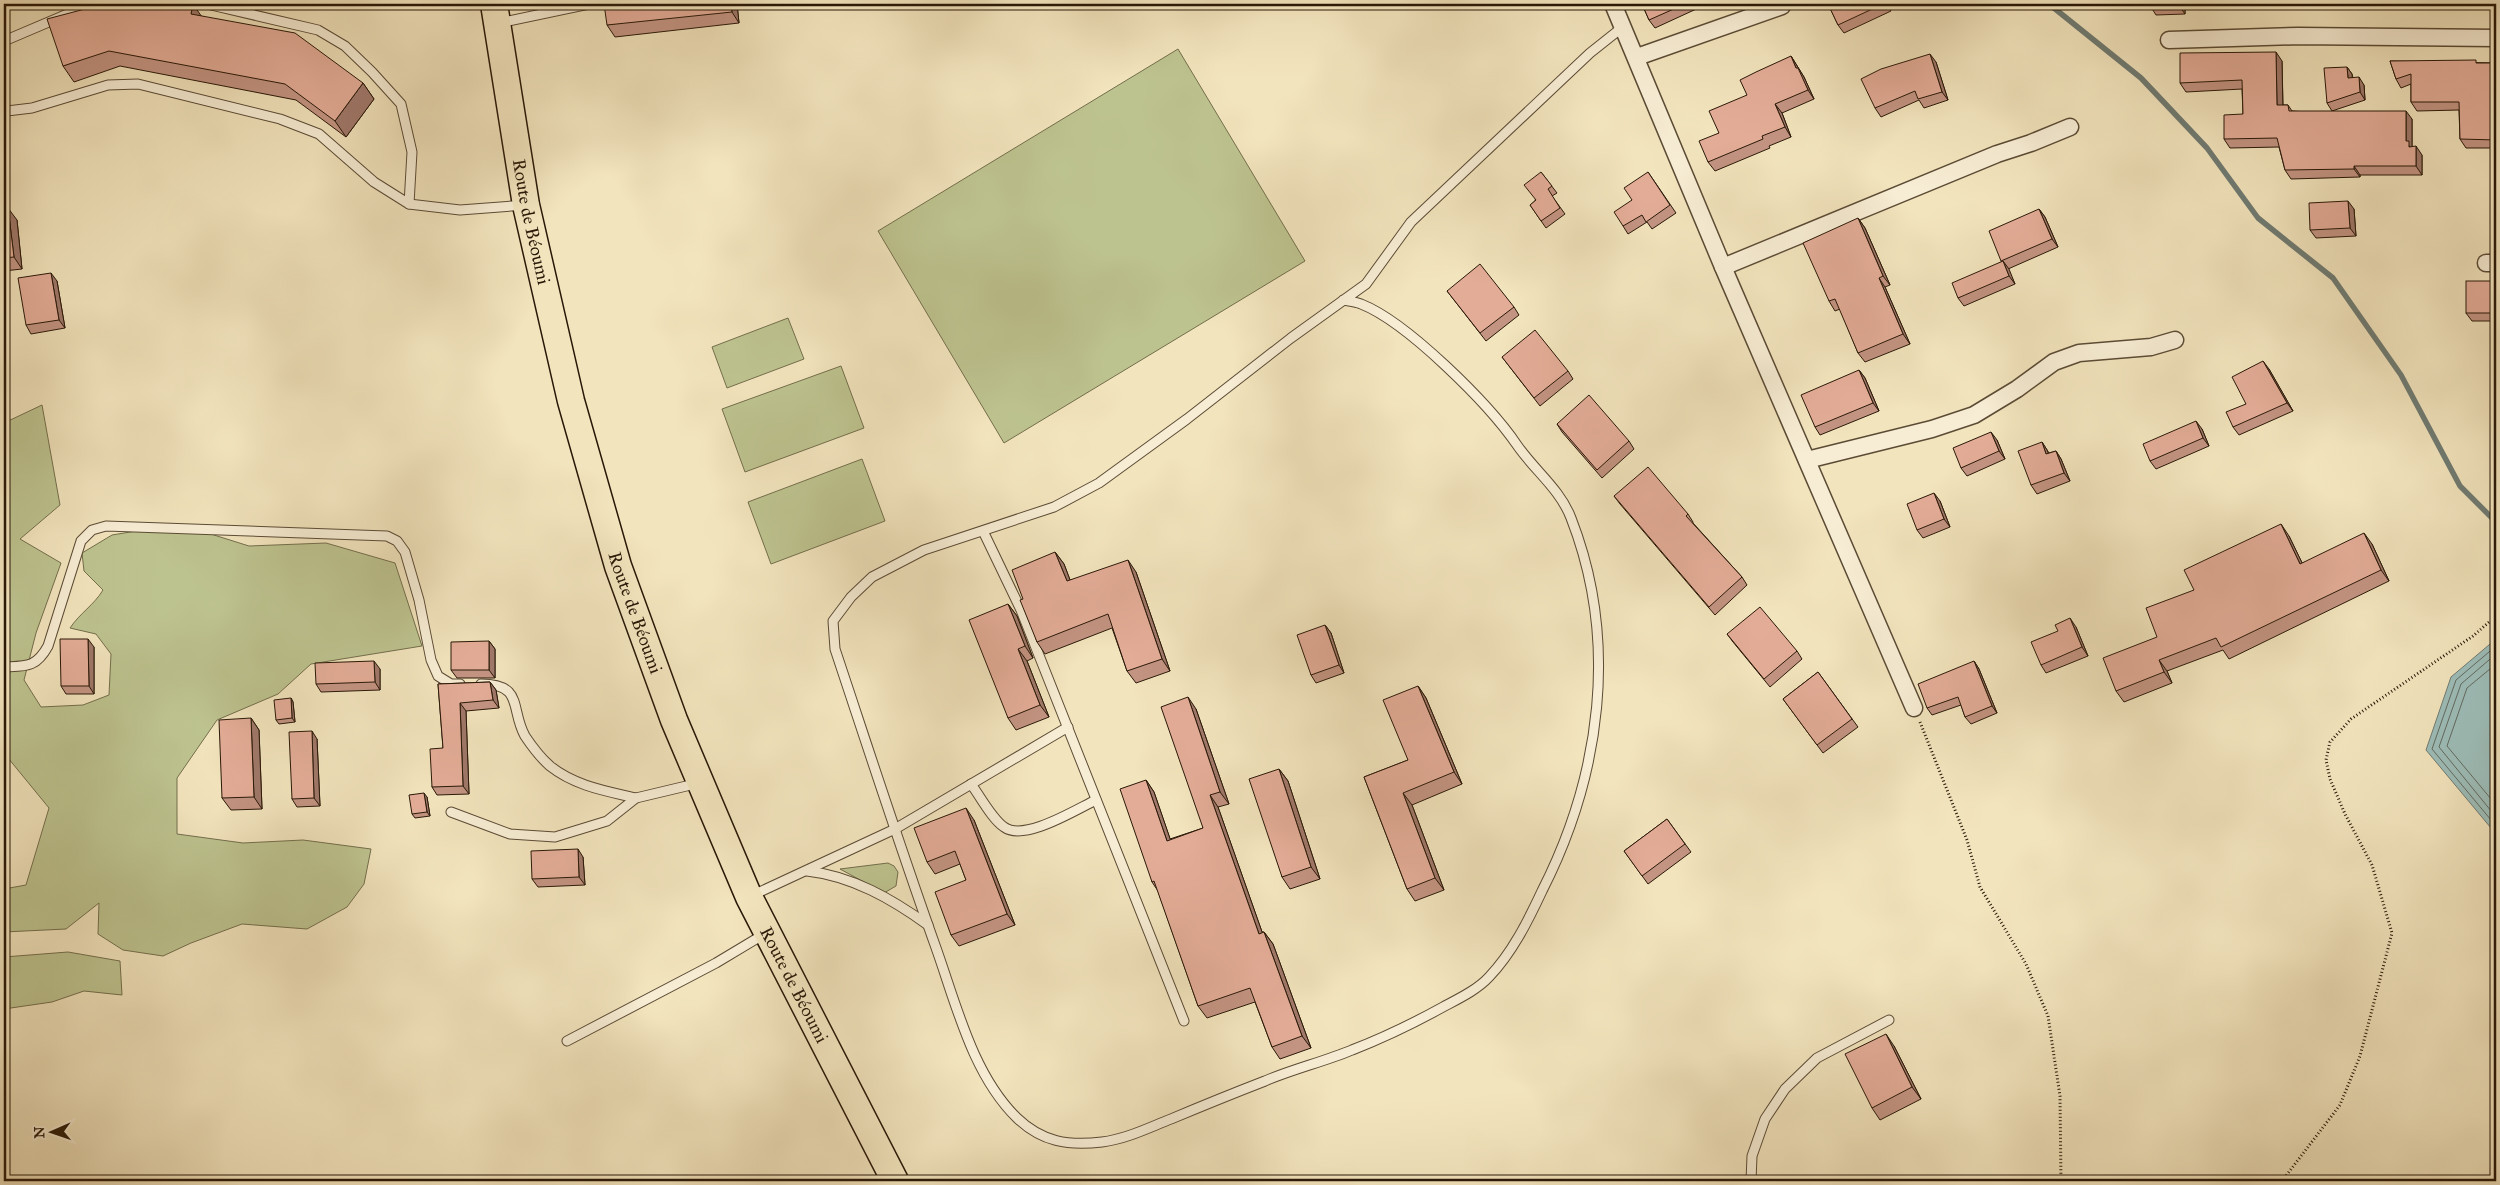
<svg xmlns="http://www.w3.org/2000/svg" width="2500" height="1185" font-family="'IM FELL Great Primer',serif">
	<rect width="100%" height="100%" fill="#f2e4bd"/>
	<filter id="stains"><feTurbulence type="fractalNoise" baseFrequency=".004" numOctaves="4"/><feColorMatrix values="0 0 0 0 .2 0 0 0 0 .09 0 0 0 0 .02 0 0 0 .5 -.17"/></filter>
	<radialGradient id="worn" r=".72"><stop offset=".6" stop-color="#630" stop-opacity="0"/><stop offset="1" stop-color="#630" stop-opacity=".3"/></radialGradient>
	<g fill="#bdc38f" stroke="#736e4c">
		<polygon points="1178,49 1305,261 1004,443 878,231"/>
		<polygon points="788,318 804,359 727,388 712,347"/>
		<polygon points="841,366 864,428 745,472 722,409"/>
		<path d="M42 405 60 505 20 539 61 563 36 633 24 680 41 707 83 705 109 695 111 654 96 634 70 628C80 613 94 605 103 590L84 571 82 553 112 535 179 524 249 546 326 543 395 563 422 646 311 664 278 694 217 720 177 778V834L243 843 303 840 371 849 364 884 347 907 307 929 242 924 191 943 163 956 123 950 98 934 99 903 66 929 4 932V889L26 885 49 808 4 753V423Z"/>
		<polygon points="862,459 885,521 771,564 748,502"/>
		<polygon points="888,863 894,866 898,872 896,886 884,893 840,869"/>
		<polygon points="68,952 120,961 122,995 84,991 52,1002 4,1009 4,957"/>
	</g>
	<polygon fill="#9dbdb8" stroke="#6f7b72" points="2496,639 2496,834 2426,750 2451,677"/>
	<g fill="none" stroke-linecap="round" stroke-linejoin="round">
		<g stroke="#636a60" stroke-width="1">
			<polyline points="2496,646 2456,680 2432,749 2496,826"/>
			<polyline points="2496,654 2461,684 2439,747 2496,817"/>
			<polyline points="2496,664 2467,688 2447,746 2496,805"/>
		</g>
		<polyline stroke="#6f7b72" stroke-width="5.5" points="2049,4 2141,78 2207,148 2258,218 2333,278 2401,375 2460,486 2496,522"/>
		<defs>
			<g id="service">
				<polyline points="207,4 318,30 345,46 372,72 401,104 412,152 409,204"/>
				<polyline points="499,23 589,4"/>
				<polyline points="4,41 91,4"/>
				<polyline points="4,109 7,111 32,108 108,85 138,84 280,119 319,134 374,182 409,204 460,210 525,205"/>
				<path d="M1343 300C1348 301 1357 302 1361 304 1407 322 1489 404 1517 445 1534 470 1560 489 1571 518 1619 641 1601 775 1542 891 1528 921 1512 953 1489 977 1477 990 1458 999 1443 1007 1414 1023 1383 1038 1352 1050 1323 1062 1293 1069 1265 1081 1234 1093 1202 1106 1171 1119 1148 1128 1126 1139 1102 1142 1068 1146 1042 1142 1017 1118 972 1074 956 1003 935 945 900 847 868 748 835 649L833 621 851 597 872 577 924 550 1054 507 1099 483 1187 419 1291 338 1366 284 1411 222 1590 53 1624 26"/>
				<polyline points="983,531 1021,610 1184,1021"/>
				<path d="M4 667C26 666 36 668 48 646L81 541 92 530 106 526 387 536 397 541 405 552 419 600 431 660 438 676 451 684H460"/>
				<path d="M481 684C524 684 510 709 525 736 531 745 542 759 550 766 575 786 606 791 636 798"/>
				<path d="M971 784C980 796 992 819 1004 827 1024 842 1075 810 1096 800"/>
				<polyline points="451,812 510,834 555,837 607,821 636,798 699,783"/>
				<path d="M807 871C852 876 892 899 928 925"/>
				<polyline points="751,896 895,829 1068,727"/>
				<polyline points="567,1041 716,963 766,933"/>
				<polyline points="1751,1181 1752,1156 1765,1119 1785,1089 1817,1058 1889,1020"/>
			</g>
			<g id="minor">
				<polyline points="1613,4 1723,267 1914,708"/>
				<polyline points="2169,40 2298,36 2496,38"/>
				<polyline points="1637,57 1782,6"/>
				<polyline points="2486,263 2496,263"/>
				<polyline points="1723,267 1997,154 2031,143 2070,127"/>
				<polyline points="1807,460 1932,429 1974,415 2017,389 2054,362 2079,353 2151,347 2175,340"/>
			</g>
			<g id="primary">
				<path id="s1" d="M494 4 526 205 571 401 618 566 674 720 749 897 895 1181"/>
			</g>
		</defs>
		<use href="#service" stroke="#5b4b35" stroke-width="11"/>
		<use href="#minor" stroke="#5b4b35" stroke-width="19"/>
		<use href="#primary" stroke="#291808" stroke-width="29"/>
		<g stroke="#291808" stroke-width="3" stroke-dasharray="1 2.5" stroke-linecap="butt">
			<polyline points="1920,722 1967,840 1980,887 2026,964 2048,1016 2060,1096 2061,1181"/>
			<polyline points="2282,1181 2340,1105 2360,1056 2392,933 2372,865 2345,814 2330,779 2326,760 2330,742 2351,719 2473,636 2496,616"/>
		</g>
		<use href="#service" stroke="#f7edd4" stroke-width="9"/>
		<use href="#minor" stroke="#f7edd4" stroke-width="16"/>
		<use href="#primary" stroke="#f2e4bd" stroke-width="26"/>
	</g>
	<g fill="#c39482" stroke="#291808">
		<polygon points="737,4 739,23 615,37 607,25"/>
		<polygon points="1642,4 1716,4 1706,8 1705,5 1655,28 1649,20"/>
		<polygon points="1828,4 1887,4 1891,11 1844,33 1838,25"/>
		<polygon points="2151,4 2185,4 2185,14 2156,15 2151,7"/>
		<polygon points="201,16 363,83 374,99 346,137 296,100 120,66 74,82 63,66"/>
		<polygon points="1791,56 1804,77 1814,99 1782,113 1791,137 1769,146 1770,148 1715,171 1708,162 1719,133 1747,95"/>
		<polygon points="2282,61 2283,105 2288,105 2292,111 2412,119 2412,146 2422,155 2422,175 2360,175 2360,177 2291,179 2285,170 2279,147 2230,148 2224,139 2243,114 2242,89 2186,92 2180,83"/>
		<polygon points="2390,61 2496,63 2496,148 2466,148 2460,139 2459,110 2417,111 2411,102 2411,84 2401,88 2396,79"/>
		<polygon points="1936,62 1948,100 1924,108 1919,100 1881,117 1875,108"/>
		<polygon points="2347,67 2352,74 2353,78 2364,85 2365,100 2332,111 2327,103"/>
		<polygon points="1541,172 1557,193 1552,196 1565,214 1546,228 1530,205 1535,201"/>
		<polygon points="1648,172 1676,213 1652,229 1647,222 1628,234 1623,226 1632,200"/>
		<polygon points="4,208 17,220 22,269 4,271"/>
		<polygon points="2039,209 2045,217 2058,247 2008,269 2015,284 1964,306 1958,298 2002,261"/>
		<polygon points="2354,209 2356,236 2316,238 2310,230"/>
		<polygon points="1858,218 1865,228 1890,285 1885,287 1910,344 1865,362 1858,353 1840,309 1835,311 1829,301"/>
		<polygon points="57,281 65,328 31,334 26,325"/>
		<polygon points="2496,281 2496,321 2472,321 2466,313"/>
		<polygon points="1447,291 1514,307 1519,315 1486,341"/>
		<polygon points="1502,357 1568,371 1573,379 1540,406"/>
		<polygon points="2269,369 2293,411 2239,435 2233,427 2246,404"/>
		<polygon points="1859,370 1865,378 1879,411 1820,435 1815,427"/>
		<polygon points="1557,424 1629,441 1634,449 1602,478 1562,432"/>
		<polygon points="2202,429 2209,446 2156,469 2150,461"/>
		<polygon points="1997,440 2005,459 1967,476 1961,468"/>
		<polygon points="2042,442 2049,453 2056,451 2061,459 2070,481 2037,494 2031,485"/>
		<polygon points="1614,496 1688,514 1693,522 1693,523 1742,577 1747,585 1715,615 1620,504"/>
		<polygon points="1940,501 1950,527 1923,538 1917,530"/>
		<polygon points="2289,536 2302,563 2372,544 2389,581 2229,659 2223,650 2167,671 2172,683 2124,702 2116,691 2194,590"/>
		<polygon points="1055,552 1064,564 1070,580 1136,572 1170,671 1136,683 1127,671 1112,628 1045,654 1037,642 1023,599"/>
		<polygon points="1008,604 1017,616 1033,658 1027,661 1049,717 1016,730 1008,718"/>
		<polygon points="1325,625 1331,633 1344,673 1316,683 1311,675"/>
		<polygon points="2076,627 2088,656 2046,673 2041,665"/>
		<polygon points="1727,634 1797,651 1802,659 1770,687 1733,642"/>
		<polygon points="489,641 495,649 495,678 457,678 451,670"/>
		<polygon points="94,647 94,694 66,694 61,686"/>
		<polygon points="1974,661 1979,669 1997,713 1971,724 1965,717 1961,705 1932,715 1927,708"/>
		<polygon points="380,669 380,690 321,692 316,684"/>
		<polygon points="1818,672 1858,727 1823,753 1783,699"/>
		<polygon points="490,682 496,690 499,708 466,711 469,794 437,795 432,787 443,748 438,684"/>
		<polygon points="1418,686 1426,698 1462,784 1412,805 1444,890 1415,901 1407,889 1364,777 1408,760"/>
		<polygon points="291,698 293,702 295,722 279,724 276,720"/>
		<polygon points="1196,709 1229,804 1218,807 1262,932 1264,932 1273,944 1311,1048 1280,1059 1272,1047 1255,1002 1207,1018 1198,1006 1158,891 1152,882 1146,780 1154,792 1170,839 1203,828"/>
		<polygon points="251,718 259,730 262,809 231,810 222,798"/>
		<polygon points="317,739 320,806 297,807 292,799"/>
		<polygon points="1279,769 1288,781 1320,879 1290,889 1282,877"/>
		<polygon points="427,797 430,816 415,818 412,814"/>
		<polygon points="1667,819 1691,852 1648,884 1624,851"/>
		<polygon points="974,820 1015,925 959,946 951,935 966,880 960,864 935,874 927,862"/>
		<polygon points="583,857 585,885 538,887 532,879"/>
		<polygon points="1894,1046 1921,1099 1880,1120 1872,1108"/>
	</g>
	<g fill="#9f786a" stroke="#291808">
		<polygon points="193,4 204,20 191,14"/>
		<polygon points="731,4 737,4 739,23 732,12"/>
		<polygon points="2180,4 2185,4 2185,14 2180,7"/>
		<polygon points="2276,52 2282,61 2283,114 2277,105"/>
		<polygon points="1930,54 1936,62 1948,100 1942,92"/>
		<polygon points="1791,56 1804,77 1814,99 1808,90 1796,68"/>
		<polygon points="2347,67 2352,74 2353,86 2348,78"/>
		<polygon points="2359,77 2364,85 2365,100 2360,92"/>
		<polygon points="363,83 374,99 346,137 335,121"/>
		<polygon points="1775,104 1782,113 1791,137 1785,127"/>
		<polygon points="2406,111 2412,119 2412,146 2415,150 2415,155 2406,141"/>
		<polygon points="2416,146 2422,155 2422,175 2416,166"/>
		<polygon points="2354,166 2360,175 2360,177 2354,169"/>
		<polygon points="2348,201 2354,209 2356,236 2350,228"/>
		<polygon points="8,208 17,220 22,269 14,257"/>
		<polygon points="2039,209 2045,217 2058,247 2052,239"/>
		<polygon points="1858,218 1865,228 1890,285 1883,276"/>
		<polygon points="2003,261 2009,269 2015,284 2009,276"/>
		<polygon points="51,273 57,281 65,328 59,320"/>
		<polygon points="1879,278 1885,287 1910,344 1903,334"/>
		<polygon points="2263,361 2269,369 2293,411 2287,403"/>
		<polygon points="1859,370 1865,378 1879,411 1873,403"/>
		<polygon points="2196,421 2202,429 2209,446 2203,438"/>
		<polygon points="1991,432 1997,440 2005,459 1999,451"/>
		<polygon points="2042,442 2047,450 2052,462 2046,454"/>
		<polygon points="2056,451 2061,459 2070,481 2064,473"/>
		<polygon points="1934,493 1940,501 1950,527 1944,519"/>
		<polygon points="2281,524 2289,536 2308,575 2300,564"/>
		<polygon points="2364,533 2372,544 2389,581 2381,570"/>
		<polygon points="1055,552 1064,564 1075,593 1067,581"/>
		<polygon points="1128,560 1136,572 1170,671 1162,659"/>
		<polygon points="1008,604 1017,616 1033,658 1025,646"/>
		<polygon points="2070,618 2076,627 2088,656 2082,647"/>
		<polygon points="1325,625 1331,633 1344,673 1339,665"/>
		<polygon points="88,639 94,647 94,694 89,686"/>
		<polygon points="489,641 495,649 495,678 489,670"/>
		<polygon points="1018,649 1027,661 1049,717 1040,705"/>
		<polygon points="2159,660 2167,671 2172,683 2164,672"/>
		<polygon points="374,661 380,669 380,690 375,682"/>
		<polygon points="1974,661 1979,669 1997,713 1992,706"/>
		<polygon points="490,682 496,690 499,708 493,700"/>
		<polygon points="1418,686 1426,698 1462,784 1454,772"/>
		<polygon points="1188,697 1196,709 1229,804 1220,792"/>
		<polygon points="291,698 293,702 295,722 292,718"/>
		<polygon points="460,703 466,711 469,794 463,786"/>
		<polygon points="251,718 259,730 262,809 254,797"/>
		<polygon points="312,731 317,739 320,806 314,798"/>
		<polygon points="1279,769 1288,781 1320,879 1311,867"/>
		<polygon points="1146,780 1154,792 1175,853 1167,841"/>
		<polygon points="424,793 427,797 430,816 427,812"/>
		<polygon points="1403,793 1412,805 1444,890 1435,878"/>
		<polygon points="1210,795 1218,807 1267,946 1259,934"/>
		<polygon points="966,808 974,820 1015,925 1007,914"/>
		<polygon points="578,849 583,857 585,885 579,877"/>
		<polygon points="1264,932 1273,944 1311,1048 1302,1036"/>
		<polygon points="1886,1034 1894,1046 1921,1099 1912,1087"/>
	</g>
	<g fill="#e3ac97" stroke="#291808">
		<polygon points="104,4 138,4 167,9 168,4 193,4 191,14 295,33 363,83 335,121 285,84 109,51 63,66 47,19"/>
		<polygon points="604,4 731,4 732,12 607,25"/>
		<polygon points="1642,4 1685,4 1649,20"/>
		<polygon points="1828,4 1883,4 1838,25"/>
		<rect x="2151" y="4" width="29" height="3"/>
		<polygon points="2276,52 2277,105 2288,105 2289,111 2406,111 2406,141 2409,141 2409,147 2416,146 2416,166 2354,166 2354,169 2285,170 2277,138 2224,139 2224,115 2243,114 2242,80 2180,83 2180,53"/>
		<polygon points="1930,54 1942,92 1918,99 1915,91 1875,108 1861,79 1881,69"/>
		<polygon points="1791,56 1796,68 1798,68 1808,90 1775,104 1785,127 1762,136 1763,139 1708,162 1699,141 1719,133 1709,111 1747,95 1740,80 1756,72"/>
		<polygon points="2476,60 2476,63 2496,63 2496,140 2460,139 2459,102 2411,102 2411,74 2396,79 2390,61"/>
		<polygon points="2347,67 2348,78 2359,77 2360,92 2327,103 2324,68"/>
		<polygon points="1541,172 1552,186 1548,189 1560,208 1541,221 1530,205 1536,200 1524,185"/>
		<polygon points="1648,172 1670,205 1646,222 1642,215 1623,226 1614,212 1632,200 1624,188"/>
		<polygon points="2348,201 2350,228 2310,230 2309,203"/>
		<polygon points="4,208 8,208 14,257 4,258"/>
		<polygon points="2039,209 2052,239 2001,261 1989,231"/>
		<polygon points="1858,218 1883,276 1879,278 1903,334 1858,353 1835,299 1829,301 1803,243"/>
		<polygon points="2003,261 2009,276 1958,298 1952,283"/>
		<polygon points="1480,264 1514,307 1480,333 1447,291"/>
		<polygon points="51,273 59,320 26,325 18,278"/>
		<rect x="2466" y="281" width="30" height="32"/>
		<polygon points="1535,330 1568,371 1534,398 1502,357"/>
		<polygon points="2263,361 2287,403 2233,427 2226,412 2246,404 2232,377"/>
		<polygon points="1859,370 1873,403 1815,427 1801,395"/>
		<polygon points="1589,395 1629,441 1597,470 1557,424"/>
		<polygon points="2196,421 2203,438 2150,461 2143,444"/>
		<polygon points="1991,432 1999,451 1961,468 1953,448"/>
		<polygon points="2042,442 2046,454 2056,451 2064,473 2031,485 2018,451"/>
		<polygon points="1648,467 1688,514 1686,516 1742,577 1709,607 1614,496"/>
		<polygon points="1934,493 1944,519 1917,530 1907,504"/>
		<polygon points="2281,524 2300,564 2364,533 2381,570 2221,647 2216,638 2159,660 2164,672 2116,691 2103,658 2157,637 2146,608 2194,590 2184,570"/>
		<polygon points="1055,552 1067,581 1128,560 1162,659 1127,671 1108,614 1037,642 1020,600 1023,599 1012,570"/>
		<polygon points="1008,604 1025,646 1018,649 1040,705 1008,718 969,620"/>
		<polygon points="1760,607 1797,651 1764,679 1727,634"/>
		<polygon points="2070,618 2082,647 2041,665 2031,642 2058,631 2055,625"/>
		<polygon points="1325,625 1339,665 1311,675 1297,635"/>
		<polygon points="60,639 88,639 89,686 61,686"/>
		<polygon points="489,641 489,670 451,670 451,642"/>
		<polygon points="374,661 375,682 316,684 315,663"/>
		<polygon points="1974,661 1992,706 1965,717 1958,697 1927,708 1918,684"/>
		<polygon points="1818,672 1852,719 1817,745 1783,699"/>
		<polygon points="490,682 493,700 460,703 463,786 432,787 430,749 443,748 438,684"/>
		<polygon points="1418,686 1454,772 1403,793 1435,878 1407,889 1364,777 1408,760 1383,700"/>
		<polygon points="1188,697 1220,792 1210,795 1259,934 1264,932 1302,1036 1272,1047 1250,988 1198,1006 1154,881 1152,882 1120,789 1146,780 1167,841 1203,828 1161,707"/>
		<polygon points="291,698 292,718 276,720 274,700"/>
		<polygon points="251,718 254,797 222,798 219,720"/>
		<polygon points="312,731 314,798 292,799 289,732"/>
		<polygon points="1279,769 1311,867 1282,877 1249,779"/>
		<polygon points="424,793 427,812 412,814 409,795"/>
		<polygon points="966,808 1007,914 951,935 935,892 966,880 955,851 927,862 914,828"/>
		<polygon points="1667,819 1685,844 1642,876 1624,851"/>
		<polygon points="578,849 579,877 532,879 531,851"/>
		<polygon points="1886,1034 1912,1087 1872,1108 1845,1054"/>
	</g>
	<g text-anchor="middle" stroke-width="4" stroke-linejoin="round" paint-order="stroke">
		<g font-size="18" fill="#291808" stroke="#f7edd4">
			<text dy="6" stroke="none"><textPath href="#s1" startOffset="221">Route de Béoumi</textPath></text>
			<text dy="6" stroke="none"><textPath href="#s1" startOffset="626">Route de Béoumi</textPath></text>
			<text dy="6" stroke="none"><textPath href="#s1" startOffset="1031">Route de Béoumi</textPath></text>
		</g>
	</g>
	<rect width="2500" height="1185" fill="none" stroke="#f2e4bd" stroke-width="20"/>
	<rect x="5" y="5" width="2490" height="1175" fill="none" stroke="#291808" stroke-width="2.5"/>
	<rect x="10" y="10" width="2480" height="1165" fill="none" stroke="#291808"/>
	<g transform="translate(52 1132) rotate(268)" stroke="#f7edd4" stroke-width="4" paint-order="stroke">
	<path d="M0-4L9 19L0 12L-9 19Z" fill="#291808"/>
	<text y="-8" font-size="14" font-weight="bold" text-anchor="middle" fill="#291808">N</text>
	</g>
	<rect width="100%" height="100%" filter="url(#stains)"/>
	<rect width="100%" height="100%" fill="url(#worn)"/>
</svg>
